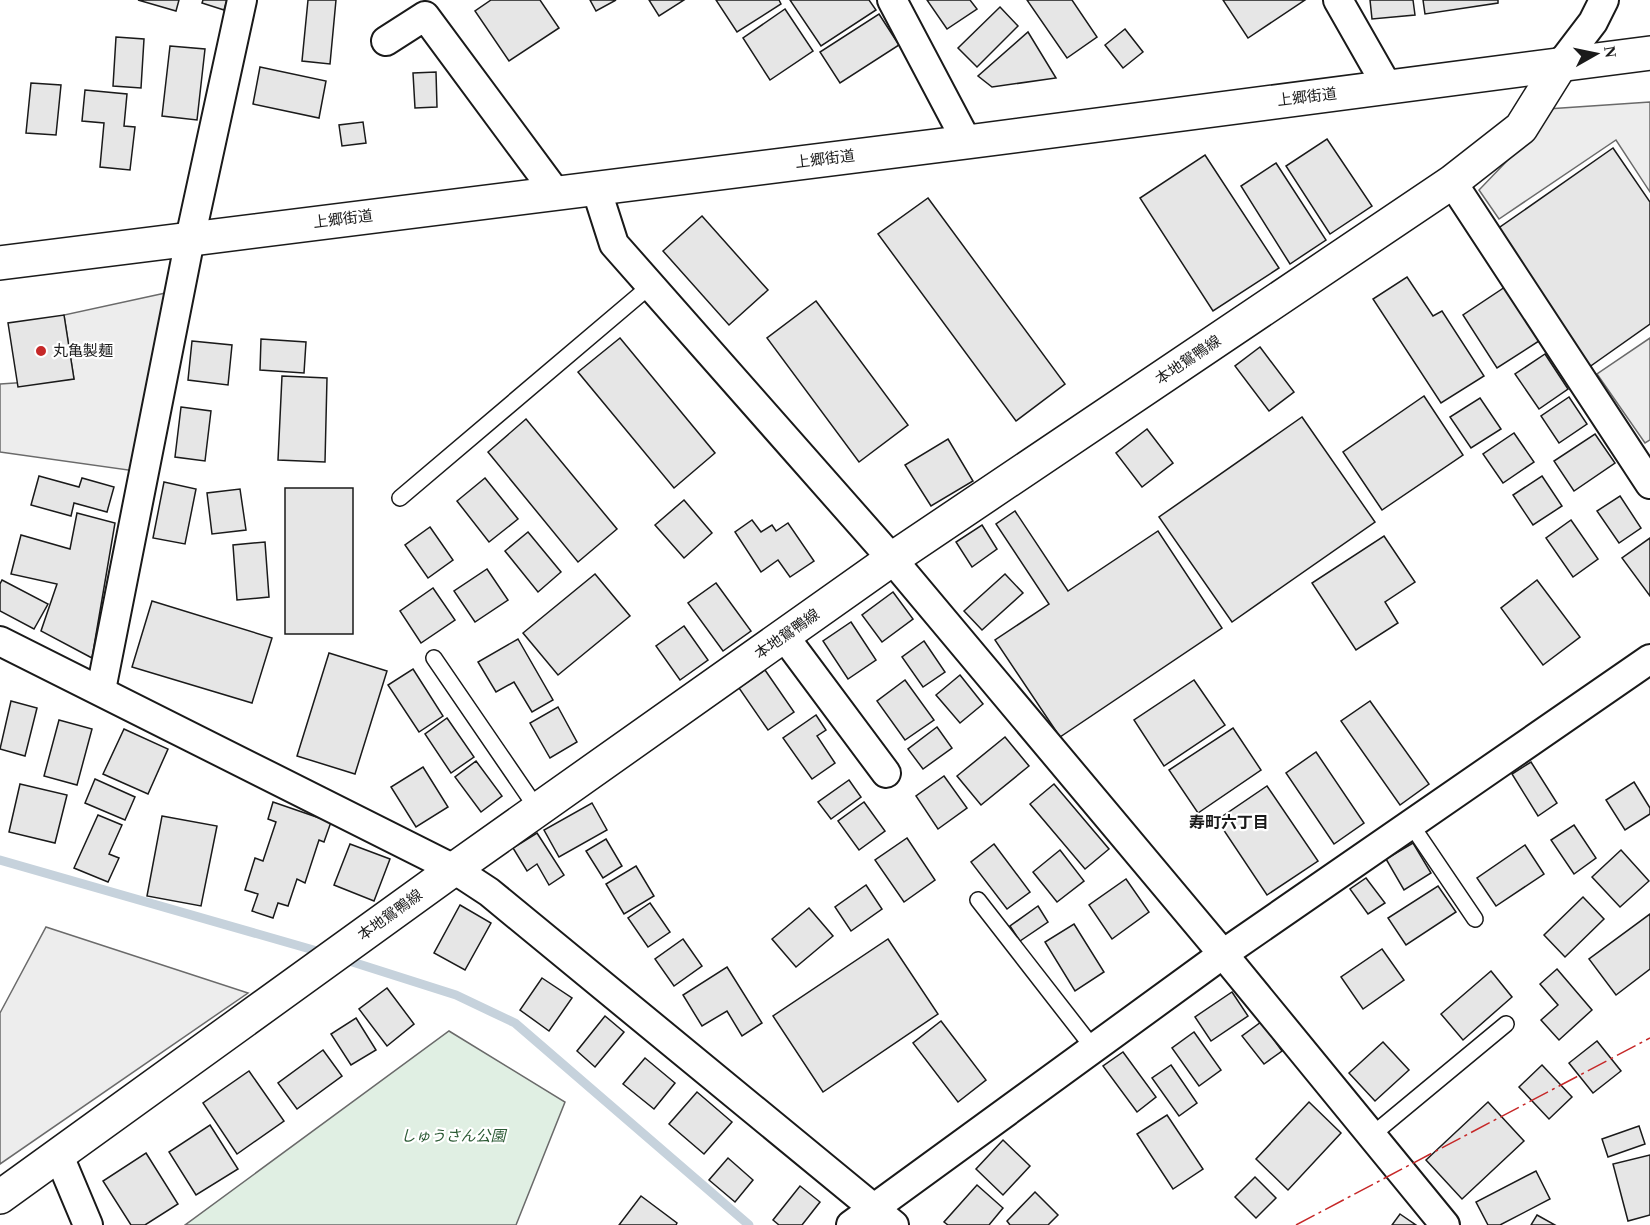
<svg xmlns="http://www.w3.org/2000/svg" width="1650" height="1225" font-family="'Times New Roman','Noto Sans JP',serif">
	<rect width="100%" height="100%" fill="#fff"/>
	<polygon fill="#e0efe3" stroke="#6a6a6a" stroke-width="1.5" points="449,1031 565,1102 516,1225 185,1225"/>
	<g fill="#ededed" stroke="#6a6a6a" stroke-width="1.5">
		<polygon points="1650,102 1650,192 1616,140 1499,219 1479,190 1533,134 1547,109"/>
		<polygon points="170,292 135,471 0,452 0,384 74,379 64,315"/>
		<polygon points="1650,338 1650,440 1645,443 1597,374"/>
		<polygon points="46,927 248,993 0,1164 0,1013"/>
	</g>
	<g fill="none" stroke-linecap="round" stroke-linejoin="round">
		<g stroke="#c6d2dc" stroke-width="9">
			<polyline points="0,860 324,953"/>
			<polyline points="343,959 456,995 515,1023 749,1225"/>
		</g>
	</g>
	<g fill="#e6e6e6" stroke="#1a1a1a" stroke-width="1.5">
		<polygon points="138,0 179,0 176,11"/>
		<polygon points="203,0 227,0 224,10 202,3"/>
		<polygon points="308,0 336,0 330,64 302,61"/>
		<polygon points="491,0 540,0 559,28 509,61 475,11"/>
		<polygon points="590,0 616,0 596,11"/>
		<polygon points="649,0 684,0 659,16"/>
		<polygon points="716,0 779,0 781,4 737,32"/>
		<polygon points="790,0 869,0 876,10 821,46"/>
		<polygon points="927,0 970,0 977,9 947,29"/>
		<polygon points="1027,0 1072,0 1097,37 1067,58"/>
		<polygon points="1223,0 1305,0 1248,38"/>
		<polygon points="1370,0 1413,0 1415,15 1372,19"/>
		<polygon points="1423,0 1498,0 1498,3 1425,14"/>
		<polygon points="1000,7 1018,26 977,67 958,48"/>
		<polygon points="785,9 813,51 770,80 743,38"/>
		<polygon points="879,14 899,45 840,83 820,52"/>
		<polygon points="1125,29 1143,52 1123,68 1105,45"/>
		<polygon points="1028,32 1056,78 992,87 978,76"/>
		<polygon points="116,37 144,39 141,88 113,86"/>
		<polygon points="170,46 205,49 197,120 162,116"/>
		<polygon points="260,67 326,81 319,118 253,104"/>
		<polygon points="436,72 437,107 415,108 413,73"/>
		<polygon points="31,83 61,85 56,135 26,133"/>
		<polygon points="85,90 127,94 124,126 135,127 130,170 100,167 104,123 82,121"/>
		<polygon points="363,122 366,143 342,146 339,125"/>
		<polygon points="1327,139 1372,206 1330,234 1286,166"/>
		<polygon points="1613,148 1650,202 1650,324 1585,370 1490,234"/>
		<polygon points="1205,155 1279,268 1213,311 1140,198"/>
		<polygon points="1276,163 1326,240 1290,264 1241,186"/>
		<polygon points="928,198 1065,384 1016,421 878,234"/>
		<polygon points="702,216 768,290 729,325 663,251"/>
		<polygon points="1407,277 1433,316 1442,311 1484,376 1441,403 1373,299"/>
		<polygon points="1505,287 1539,341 1497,368 1463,315"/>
		<polygon points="816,301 908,425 859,462 767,338"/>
		<polygon points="64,315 74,379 18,387 8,323"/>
		<polygon points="620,338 715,453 674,488 578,372"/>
		<polygon points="261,339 306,342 304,373 260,370"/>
		<polygon points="192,341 232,345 228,385 188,380"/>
		<polygon points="1260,347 1294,392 1269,411 1235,366"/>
		<polygon points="1545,354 1568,389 1539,409 1515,374"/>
		<polygon points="282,376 327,378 325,462 278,460"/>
		<polygon points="1424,396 1463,455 1382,510 1343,452"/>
		<polygon points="1569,397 1587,424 1559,443 1541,416"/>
		<polygon points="1480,398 1501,429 1471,448 1450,417"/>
		<polygon points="181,407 211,411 205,461 175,457"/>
		<polygon points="1302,417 1375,522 1232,622 1159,517"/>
		<polygon points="526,419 617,529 578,562 488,452"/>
		<polygon points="1147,429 1173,463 1142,487 1116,453"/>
		<polygon points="1514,433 1534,462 1503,483 1483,454"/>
		<polygon points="1595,434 1615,463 1574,491 1554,461"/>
		<polygon points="948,439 973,481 931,506 905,465"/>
		<polygon points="39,476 79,487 82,478 114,487 107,512 74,503 71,516 31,505"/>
		<polygon points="1542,476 1562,506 1533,525 1513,495"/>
		<polygon points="485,478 518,519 489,542 457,501"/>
		<polygon points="164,482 196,489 185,544 153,538"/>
		<rect x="285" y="488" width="68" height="146"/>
		<polygon points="240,489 246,530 212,534 207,493"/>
		<polygon points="1620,496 1641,528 1619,543 1597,511"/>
		<polygon points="684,500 712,533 684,558 655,525"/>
		<polygon points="1015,511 1068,591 1158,531 1222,628 1060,737 995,640 1049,604 996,524"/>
		<polygon points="77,513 115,523 92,658 41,631 57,584 11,574 21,535 70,549"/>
		<polygon points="752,520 761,532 772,525 776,531 788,523 814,561 790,577 778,560 761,572 735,532"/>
		<polygon points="1571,520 1598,559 1573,577 1546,538"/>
		<polygon points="982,525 997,549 972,567 956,542"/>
		<polygon points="430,527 453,560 428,578 405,545"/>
		<polygon points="528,532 561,572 538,592 505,551"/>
		<polygon points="1384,536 1415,582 1385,602 1398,623 1356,650 1312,583"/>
		<polygon points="1650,538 1650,596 1622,558"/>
		<polygon points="265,542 269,597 237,600 233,545"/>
		<polygon points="487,569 508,600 475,622 454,591"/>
		<polygon points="595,574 630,616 558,675 523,633"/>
		<polygon points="1005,574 1023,593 982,630 964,611"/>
		<polygon points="2,580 48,604 34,629 0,611 0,584"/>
		<polygon points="1537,580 1580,637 1543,665 1501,608"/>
		<polygon points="716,583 751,631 723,651 688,603"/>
		<polygon points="433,588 455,620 421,643 400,611"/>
		<polygon points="893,592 913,619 882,642 862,615"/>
		<polygon points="152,601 272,638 252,703 132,667"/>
		<polygon points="851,622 876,660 848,679 823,641"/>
		<polygon points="684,626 708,660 680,680 656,646"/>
		<polygon points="518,639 553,700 532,712 514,682 496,692 478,662"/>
		<polygon points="924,641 945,672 923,687 902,657"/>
		<polygon points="329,653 387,671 355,774 297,756"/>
		<polygon points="413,669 443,716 419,732 388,685"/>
		<polygon points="765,670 794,712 768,730 739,688"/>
		<polygon points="960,675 983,704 960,723 936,695"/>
		<polygon points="905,680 934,720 905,740 877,701"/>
		<polygon points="1194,680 1225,725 1164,766 1134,720"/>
		<polygon points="11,701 37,708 25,756 0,749"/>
		<polygon points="1370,701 1429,784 1400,805 1341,721"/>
		<polygon points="558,707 577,742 550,758 530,723"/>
		<polygon points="816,715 826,730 817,736 835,763 812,779 783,738"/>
		<polygon points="447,718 474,757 451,773 425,734"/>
		<polygon points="59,720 92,729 77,785 44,776"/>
		<polygon points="937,727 952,748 923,769 908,749"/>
		<polygon points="1233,728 1261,770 1198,813 1169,770"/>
		<polygon points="124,729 168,749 148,794 103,774"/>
		<polygon points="1005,737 1029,766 981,805 957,776"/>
		<polygon points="1316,752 1364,823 1334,844 1286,773"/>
		<polygon points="476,761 502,796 481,812 455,777"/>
		<polygon points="1531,762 1557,803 1538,816 1512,774"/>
		<polygon points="423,767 448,807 416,827 391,787"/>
		<polygon points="944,776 967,808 938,829 916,796"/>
		<polygon points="95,779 135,797 125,820 85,803"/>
		<polygon points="849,780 861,797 831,819 818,802"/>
		<polygon points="1634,782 1650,808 1650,814 1625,830 1606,800"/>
		<polygon points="20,784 67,795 55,843 9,832"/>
		<polygon points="1054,784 1109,849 1085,869 1030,804"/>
		<polygon points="1267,786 1318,861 1267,895 1217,820"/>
		<polygon points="273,802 331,822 324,842 319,840 305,883 297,879 288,906 278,903 273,918 252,911 258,894 245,890 255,858 263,861 276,822 268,819"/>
		<polygon points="864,802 885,831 859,850 838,821"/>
		<polygon points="592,803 607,830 559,857 544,830"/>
		<polygon points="98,815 122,825 109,854 119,858 108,882 74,868"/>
		<polygon points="162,816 217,826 201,906 147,896"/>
		<polygon points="1574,825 1596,858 1574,874 1551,840"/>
		<polygon points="537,833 564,875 549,885 537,864 527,871 513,848"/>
		<polygon points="907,838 935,880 904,902 875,860"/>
		<polygon points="606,839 622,866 603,878 586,851"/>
		<polygon points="1413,843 1431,873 1404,890 1386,859"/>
		<polygon points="350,844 390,859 374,901 334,885"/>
		<polygon points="994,844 1030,892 1007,909 971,862"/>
		<polygon points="1525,845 1544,874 1496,906 1477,878"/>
		<polygon points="1060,850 1084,881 1057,902 1033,872"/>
		<polygon points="1621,850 1649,881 1620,907 1592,877"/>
		<polygon points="636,866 654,896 624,914 606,884"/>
		<polygon points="1366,878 1385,903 1368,914 1350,889"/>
		<polygon points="1126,879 1149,912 1112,939 1089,905"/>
		<polygon points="866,885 882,909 851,931 835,907"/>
		<polygon points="1438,886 1456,912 1406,945 1388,918"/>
		<polygon points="1583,897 1604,919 1565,957 1544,935"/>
		<polygon points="650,903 670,932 648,947 628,918"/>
		<polygon points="460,905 491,923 465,970 434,953"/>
		<polygon points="1038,906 1048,922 1020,941 1010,926"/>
		<polygon points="809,908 833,936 796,967 772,939"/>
		<polygon points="1650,914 1650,969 1616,995 1589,959"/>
		<polygon points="1074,924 1104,972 1075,991 1045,942"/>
		<polygon points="683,939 702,966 674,986 655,959"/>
		<polygon points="888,939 938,1014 823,1092 773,1016"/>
		<polygon points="1382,949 1404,980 1363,1009 1341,977"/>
		<polygon points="727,967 762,1023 742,1036 727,1011 702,1026 683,995"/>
		<polygon points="1557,969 1592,1010 1559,1040 1541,1020 1558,1005 1540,984"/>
		<polygon points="1491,971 1512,997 1463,1040 1441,1014"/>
		<polygon points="542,978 572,998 549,1031 520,1010"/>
		<polygon points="387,988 414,1024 387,1046 359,1009"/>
		<polygon points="1232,992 1248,1016 1211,1041 1195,1017"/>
		<polygon points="605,1016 624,1032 595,1067 577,1051"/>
		<polygon points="356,1018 376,1050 351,1065 331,1034"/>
		<polygon points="941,1021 986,1080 958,1102 913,1043"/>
		<polygon points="1261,1022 1282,1051 1264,1064 1242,1036"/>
		<polygon points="1194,1032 1221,1070 1199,1086 1172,1048"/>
		<polygon points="1597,1041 1621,1071 1593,1093 1569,1063"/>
		<polygon points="1383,1042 1409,1070 1375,1101 1349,1073"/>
		<polygon points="323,1050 342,1076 297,1109 278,1083"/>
		<polygon points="1123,1052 1156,1097 1137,1112 1103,1066"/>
		<polygon points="645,1058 675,1083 654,1109 623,1084"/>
		<polygon points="1171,1065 1197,1103 1179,1116 1152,1078"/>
		<polygon points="1542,1065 1572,1097 1549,1119 1519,1087"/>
		<polygon points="249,1071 284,1121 237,1154 203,1103"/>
		<polygon points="697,1092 732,1122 704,1154 669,1124"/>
		<polygon points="1309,1102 1341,1133 1288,1190 1256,1159"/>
		<polygon points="1488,1102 1524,1141 1462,1199 1426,1160"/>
		<polygon points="1167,1115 1203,1169 1173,1189 1137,1134"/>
		<polygon points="210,1125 238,1169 196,1195 169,1152"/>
		<polygon points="1639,1126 1645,1144 1608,1157 1602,1139"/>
		<polygon points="1003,1140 1030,1166 1003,1195 976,1169"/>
		<polygon points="146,1153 178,1204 145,1225 131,1225 103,1181"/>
		<polygon points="1650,1155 1650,1215 1628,1221 1613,1164"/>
		<polygon points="728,1158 753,1180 735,1202 709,1180"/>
		<polygon points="1536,1171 1550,1199 1500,1225 1488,1225 1476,1202"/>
		<polygon points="1255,1177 1276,1198 1256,1218 1235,1197"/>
		<polygon points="977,1185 1003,1208 989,1225 948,1225 944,1222"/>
		<polygon points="800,1186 820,1202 802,1225 779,1225 773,1220"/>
		<polygon points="1035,1192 1058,1215 1048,1225 1010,1225 1007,1221"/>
		<polygon points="641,1196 677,1223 676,1225 619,1225"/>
		<polygon points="1400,1214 1416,1225 1392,1225"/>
		<polygon points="1537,1215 1555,1225 1531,1225"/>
	</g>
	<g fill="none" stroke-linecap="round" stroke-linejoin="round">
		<defs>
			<g id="lane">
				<polyline points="400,498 650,286"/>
				<polyline points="434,658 538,810"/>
				<polyline points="1410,823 1475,919"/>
				<polyline points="978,900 1094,1049"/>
				<polyline points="1372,1135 1506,1024"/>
			</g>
			<g id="street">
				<polyline points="892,0 967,142"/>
				<polyline points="1338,0 1387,86"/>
				<polyline points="386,41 425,16 556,193"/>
				<polyline points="1561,64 1593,22 1604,0"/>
				<polyline points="1452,182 1650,484"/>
				<polyline points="596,188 614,244 892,559 1223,954 1445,1225"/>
				<polyline points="784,636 886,773"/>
				<polyline points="0,641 454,869 489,892 894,1225"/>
				<polyline points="101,690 190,239 242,0"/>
				<polyline points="59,1156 88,1225"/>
				<polyline points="851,1225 1223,954 1650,659"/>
			</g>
			<polyline id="secondary" points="0,1197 454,869 892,559 1452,182 1521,128 1561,64"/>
			<polyline id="primary" points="0,263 967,142 1650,53"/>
		</defs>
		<use href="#lane" stroke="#1a1a1a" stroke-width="18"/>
		<use href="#street" stroke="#1a1a1a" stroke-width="32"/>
		<use href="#secondary" stroke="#1a1a1a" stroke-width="36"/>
		<use href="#primary" stroke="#1a1a1a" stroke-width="36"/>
		<use href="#lane" stroke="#fff" stroke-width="15"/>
		<use href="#street" stroke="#fff" stroke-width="28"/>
		<use href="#secondary" stroke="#fff" stroke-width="33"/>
		<use href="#primary" stroke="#fff" stroke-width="33"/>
		<polyline stroke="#c62828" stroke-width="1.5" stroke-dasharray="21 4.5 3 4.5" stroke-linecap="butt" points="1296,1225 1650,1038"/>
	</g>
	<circle fill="#c62828" stroke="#fff" stroke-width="2" cx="41" cy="351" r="6"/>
	<g text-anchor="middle" stroke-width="4.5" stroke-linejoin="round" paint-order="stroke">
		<g font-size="15" fill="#1a1a1a" stroke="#fff">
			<text transform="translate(1307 97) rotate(-7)" y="5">上郷街道</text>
			<text transform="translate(825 159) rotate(-7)" y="5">上郷街道</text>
			<text transform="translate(343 219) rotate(-7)" y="5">上郷街道</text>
			<text transform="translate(1188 360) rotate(-34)" y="5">本地鴛鴨線</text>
			<text transform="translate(787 634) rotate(-35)" y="5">本地鴛鴨線</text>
			<text transform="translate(390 915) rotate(-36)" y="5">本地鴛鴨線</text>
		</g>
		<g font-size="15" fill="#1a1a1a" stroke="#fff" text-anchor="start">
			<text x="53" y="356">丸亀製麺</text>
		</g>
		<g font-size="15" font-style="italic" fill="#2b5a34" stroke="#fff">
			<text x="453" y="1141">しゅうさん公園</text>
		</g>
		<g font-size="16" font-weight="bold" fill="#1a1a1a" stroke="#fff">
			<text x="1229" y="828">寿町六丁目</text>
		</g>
	</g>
	<g transform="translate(1596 54) rotate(81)" stroke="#ffffff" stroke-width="4.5" paint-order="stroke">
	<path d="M0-4.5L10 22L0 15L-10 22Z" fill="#1a1a1a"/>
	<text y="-9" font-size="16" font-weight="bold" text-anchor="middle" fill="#1a1a1a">N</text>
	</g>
</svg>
